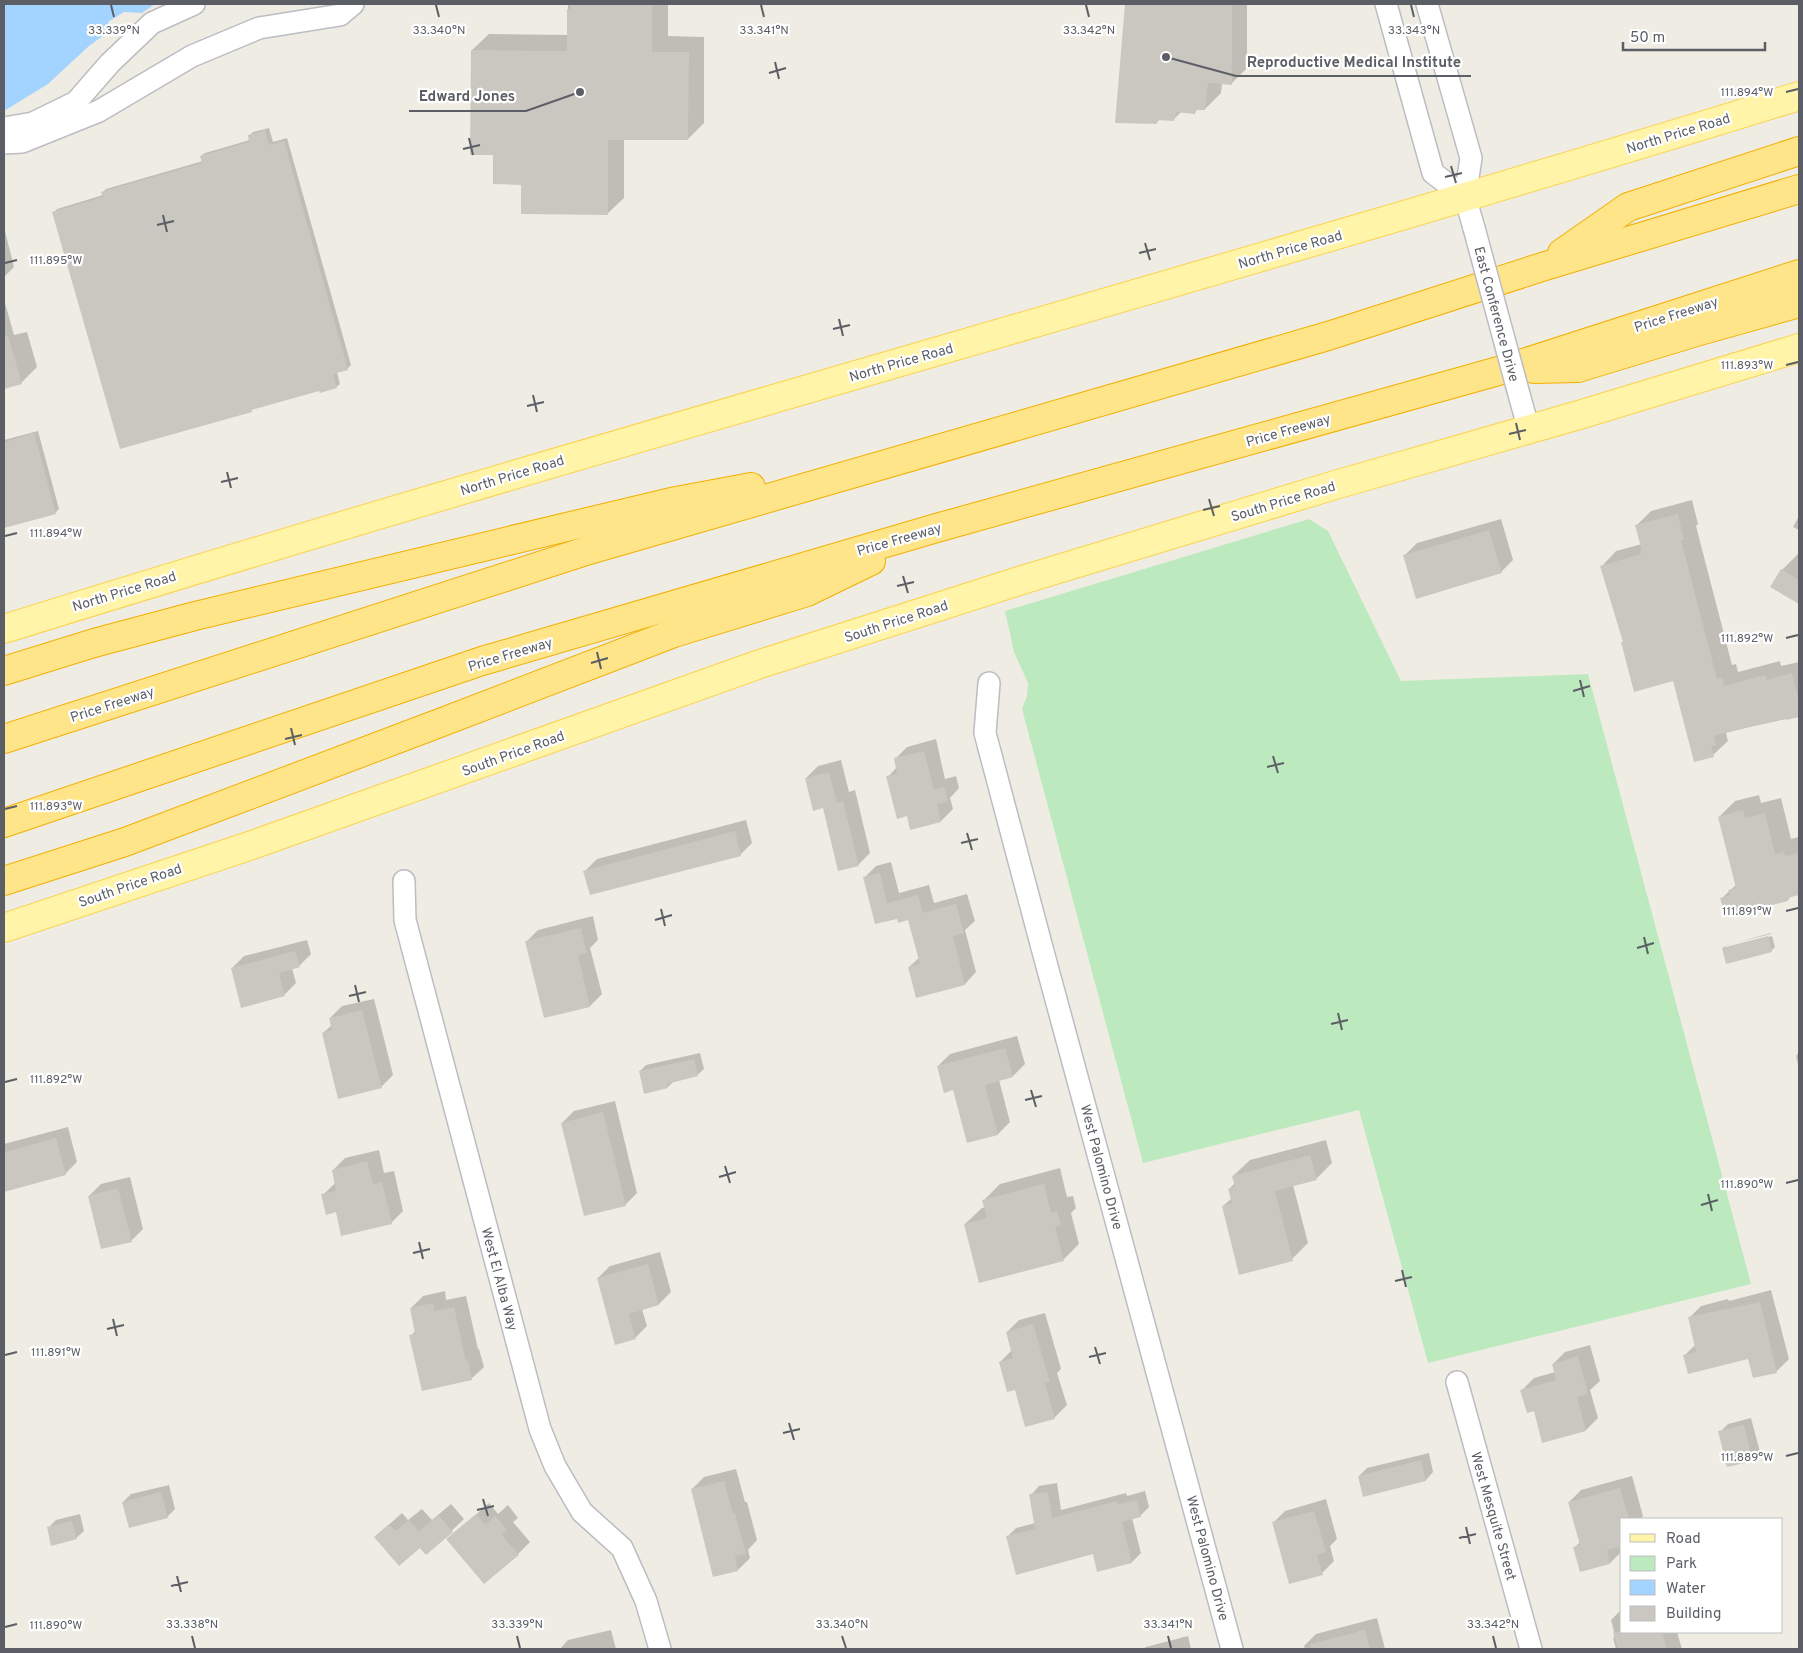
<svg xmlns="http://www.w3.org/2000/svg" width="1803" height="1653" font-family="Overpass,sans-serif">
	<rect width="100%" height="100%" fill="#efede3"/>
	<polygon fill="#bde9bf" points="1309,519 1328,531 1401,681 1588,674 1751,1284 1428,1363 1359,1110 1143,1163 1022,709 1027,696 1028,683 1014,652 1005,611"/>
	<polygon fill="#a3d4ff" points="4,4 155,4 142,13 124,12 108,22 112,29 89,46 48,84 4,111"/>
	<g fill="#0003">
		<polygon points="568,4 668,4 668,36 704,37 704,123 688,139 624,139 624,198 607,214 522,184 494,154 472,50 489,34 568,35"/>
		<polygon points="1127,4 1247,4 1247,68 1232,83 1222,83 1221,93 1205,109 1198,109 1195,112 1182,111 1174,119 1160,119 1156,123"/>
		<polygon points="269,128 273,142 287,138 351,365 347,369 337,372 340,384 336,387 320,390 255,407 251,411 54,212 57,209 103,195 103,192 106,189 203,161 201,156 205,153 250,140 249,136 253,132"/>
		<polygon points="4,227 14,267 4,277"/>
		<polygon points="4,299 14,335 27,332 37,367 21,383 4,387"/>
		<polygon points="38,431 59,509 56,512 4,527 4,440"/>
		<polygon points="1692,500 1698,524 1696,526 1732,665 1736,664 1738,672 1780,661 1781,666 1799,662 1799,716 1727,732 1726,733 1728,741 1713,755 1674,680 1624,641 1602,566 1616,551 1642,544 1637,525 1651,511"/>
		<polygon points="1799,516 1799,530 1793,527"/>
		<polygon points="1501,519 1513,560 1501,572 1405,555 1417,543"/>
		<polygon points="1798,554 1799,554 1799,602 1772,586 1782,570"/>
		<polygon points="936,739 945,779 956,776 959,788 950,798 953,809 941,821 908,815 888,777 897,767 895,759 907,747"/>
		<polygon points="841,760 849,792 855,790 870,853 858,865 806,778 818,766"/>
		<polygon points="1759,795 1761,803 1781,798 1791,839 1799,837 1799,894 1791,896 1788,900 1722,898 1737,884 1719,817 1735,801"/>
		<polygon points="746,820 752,843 740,855 585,871 597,859"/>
		<polygon points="891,862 899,893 929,885 934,903 967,894 975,921 965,930 976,972 965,984 909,967 920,957 909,918 899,921 865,877 876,866"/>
		<polygon points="593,916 598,940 590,948 602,994 590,1006 545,1017 526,942 538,930"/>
		<polygon points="1771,933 1771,934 1726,945 1727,945"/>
		<polygon points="1772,936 1775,947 1771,951 1723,948 1726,946 1726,948"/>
		<polygon points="307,940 311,954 299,966 292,968 296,983 284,995 232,968 244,956"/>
		<polygon points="374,999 393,1075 381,1087 323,1033 332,1025 330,1018 342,1006"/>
		<polygon points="1017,1036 1025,1064 1013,1076 999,1080 1010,1122 998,1134 968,1142 954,1089 938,1066 950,1054"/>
		<polygon points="1799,1052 1799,1068 1796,1056"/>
		<polygon points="700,1053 704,1069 697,1075 675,1080 668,1087 640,1071 646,1065"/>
		<polygon points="615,1101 637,1193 625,1205 562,1123 574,1111"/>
		<polygon points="68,1127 77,1162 65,1174 4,1191 4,1144"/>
		<polygon points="1326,1140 1332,1163 1316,1179 1293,1185 1308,1243 1292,1259 1223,1206 1232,1198 1229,1189 1235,1183 1233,1176 1250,1160"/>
		<polygon points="379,1150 384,1173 394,1171 403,1211 391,1223 337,1211 323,1195 335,1183 333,1170 345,1158"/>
		<polygon points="1060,1168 1067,1197 1073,1196 1076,1208 1071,1213 1079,1244 1063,1260 965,1224 982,1208 986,1207 984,1200 1000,1184"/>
		<polygon points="130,1177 143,1229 131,1241 89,1196 101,1184"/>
		<polygon points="660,1252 671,1292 659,1304 642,1309 647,1326 635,1338 598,1278 610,1266"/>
		<polygon points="1771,1290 1789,1359 1777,1371 1749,1357 1685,1355 1696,1344 1689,1318 1701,1306 1728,1299 1729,1301"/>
		<polygon points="445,1291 446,1300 466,1296 478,1349 479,1349 484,1367 471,1379 411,1336 416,1330 411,1308 423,1296"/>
		<polygon points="1045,1313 1061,1369 1057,1373 1067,1405 1055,1417 1026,1426 1016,1388 1000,1362 1012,1350 1007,1332 1019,1320"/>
		<polygon points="1590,1345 1600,1381 1590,1390 1598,1418 1586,1430 1522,1390 1534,1378 1555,1372 1553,1364 1565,1352"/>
		<polygon points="1751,1418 1760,1452 1752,1460 1720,1432 1728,1424"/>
		<polygon points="1429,1453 1433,1472 1426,1480 1359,1476 1367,1468"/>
		<polygon points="736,1469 745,1502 747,1502 757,1540 748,1550 750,1558 738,1570 692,1489 704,1477"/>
		<polygon points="1632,1476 1643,1516 1640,1519 1622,1519 1620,1545 1622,1551 1610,1563 1574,1548 1580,1542 1569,1502 1581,1490"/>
		<polygon points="1057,1483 1061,1510 1126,1493 1127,1496 1145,1491 1149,1507 1140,1516 1132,1518 1141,1553 1132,1562 1098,1570 1094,1553 1007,1537 1016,1528 1035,1523 1031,1495 1039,1486"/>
		<polygon points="169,1485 175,1509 167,1517 123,1502 131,1494"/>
		<polygon points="1326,1499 1337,1539 1330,1546 1334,1561 1322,1573 1273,1523 1285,1511"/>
		<polygon points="489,1503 498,1514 508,1505 518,1518 513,1522 530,1542 518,1554 448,1540"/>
		<polygon points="451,1504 464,1519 427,1554 420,1546 375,1537 402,1513 408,1520 422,1509 432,1520"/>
		<polygon points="80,1514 84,1531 76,1538 48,1528 56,1520"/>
		<polygon points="1622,1609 1622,1632 1677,1632 1682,1649 1616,1649 1613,1638 1615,1636 1611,1620"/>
		<polygon points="1377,1618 1385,1649 1305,1649 1304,1646 1316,1634"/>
		<polygon points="611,1630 616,1649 560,1649 568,1640"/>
		<polygon points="1188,1636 1191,1649 1143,1649 1146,1647"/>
	</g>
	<g fill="#cac7c0">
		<polygon points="570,4 652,4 652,52 689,52 688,140 608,140 608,215 521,214 521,185 493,184 493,155 470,155 471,50 567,51 567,9 571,9"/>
		<polygon points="1125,4 1152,5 1152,4 1232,4 1232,85 1208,83 1205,110 1196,110 1195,114 1176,112 1174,121 1157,120 1157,124 1115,123"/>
		<polygon points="265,130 269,145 284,141 348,370 333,374 337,388 320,393 319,391 251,410 252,412 120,449 52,212 103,197 101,192 202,163 200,156 249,142 248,135"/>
		<polygon points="8,336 22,384 4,389 4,337"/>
		<polygon points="34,433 56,514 4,528 4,442"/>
		<polygon points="1678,514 1684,540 1681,540 1717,679 1722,678 1724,686 1765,675 1767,680 1792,673 1799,700 1799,717 1786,720 1786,719 1777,720 1714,736 1716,745 1711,746 1714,757 1694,762 1673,681 1634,692 1621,642 1623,642 1600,566 1641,554 1640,551 1642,551 1635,525"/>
		<polygon points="1489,530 1502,573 1416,599 1403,555"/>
		<polygon points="1781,569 1799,580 1799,604 1770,587"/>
		<polygon points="924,751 934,790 944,787 948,802 937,804 941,822 910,830 907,816 897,819 886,776 897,774 894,758"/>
		<polygon points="829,772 837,803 843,801 859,866 838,871 823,808 813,811 805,778"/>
		<polygon points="1743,810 1745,818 1765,813 1775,854 1784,852 1785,856 1799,853 1799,895 1787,898 1788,901 1726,917 1720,898 1730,895 1728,890 1736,888 1718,817"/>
		<polygon points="735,831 741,856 590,895 583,871"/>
		<polygon points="880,873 887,903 918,895 923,913 956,904 964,933 953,936 965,985 916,998 908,967 920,964 908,920 898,923 897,919 875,924 863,877"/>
		<polygon points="581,928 587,953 578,955 590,1007 544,1018 525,941"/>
		<polygon points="1768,936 1772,952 1726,964 1722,948"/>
		<polygon points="295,951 300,967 279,973 285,996 241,1008 231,968"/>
		<polygon points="362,1010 382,1088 338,1099 322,1033 332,1030 329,1018"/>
		<polygon points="1005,1048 1013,1077 985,1085 998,1135 967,1143 953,1090 944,1093 937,1066"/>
		<polygon points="694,1059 698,1076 667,1084 668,1088 644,1094 639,1071"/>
		<polygon points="603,1112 626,1206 584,1216 561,1123"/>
		<polygon points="56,1138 66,1175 4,1192 4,1152"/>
		<polygon points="1310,1155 1317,1180 1275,1191 1293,1261 1239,1275 1222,1206 1232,1203 1228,1189 1235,1187 1232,1176"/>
		<polygon points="367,1161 373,1184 382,1182 392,1224 341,1236 336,1212 326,1215 321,1194 336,1191 332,1170"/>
		<polygon points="1044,1184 1051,1213 1057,1211 1061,1225 1055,1227 1064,1261 979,1283 964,1224 987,1218 982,1200"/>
		<polygon points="118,1188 132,1242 101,1249 88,1196"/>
		<polygon points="648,1264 659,1305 629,1314 636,1339 615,1345 597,1278"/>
		<polygon points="1760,1302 1777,1373 1753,1378 1748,1359 1688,1374 1683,1355 1696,1352 1688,1317"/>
		<polygon points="433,1303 434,1311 454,1307 466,1361 468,1360 472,1380 422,1391 409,1335 415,1334 410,1308"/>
		<polygon points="1033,1324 1050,1382 1045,1383 1055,1419 1025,1427 1015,1390 1007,1392 999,1362 1013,1358 1006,1332"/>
		<polygon points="1578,1356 1588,1394 1577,1397 1586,1431 1542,1443 1534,1411 1527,1413 1520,1390 1556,1380 1552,1364"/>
		<polygon points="1744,1425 1753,1461 1727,1467 1718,1431"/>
		<polygon points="1421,1460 1426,1481 1363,1497 1358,1476"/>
		<polygon points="724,1481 733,1514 735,1513 746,1554 735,1556 738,1571 713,1577 691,1489"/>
		<polygon points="1620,1488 1629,1519 1622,1519 1622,1546 1607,1550 1610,1564 1580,1572 1573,1547 1580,1545 1568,1502"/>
		<polygon points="161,1492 168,1518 129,1528 122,1502"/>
		<polygon points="1048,1492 1052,1518 1117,1501 1118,1504 1137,1500 1141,1517 1122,1522 1132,1563 1097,1572 1093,1554 1016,1575 1006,1536 1035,1529 1029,1494"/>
		<polygon points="1314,1511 1326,1552 1317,1555 1323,1575 1289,1584 1272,1522"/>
		<polygon points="476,1514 485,1525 495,1516 507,1530 502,1535 519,1555 484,1584 446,1539"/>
		<polygon points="438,1515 453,1532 426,1555 420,1548 399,1566 374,1537 389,1524 395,1531 409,1520 419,1531"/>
		<polygon points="72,1521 77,1539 51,1546 47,1527"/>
		<polygon points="1365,1630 1370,1649 1311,1649 1310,1644"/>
		<polygon points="1613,1632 1662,1632 1667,1649 1618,1649"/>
	</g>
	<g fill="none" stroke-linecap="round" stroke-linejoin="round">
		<defs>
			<g id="minor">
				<polyline points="1386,4 1433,173 1465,197"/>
				<polyline points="1427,4 1471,158 1465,197 1474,228"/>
				<polyline points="4,128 33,123 76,102 110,63 152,23 194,4"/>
				<polyline points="4,143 22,142 99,111 192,56 259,28 340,15 353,4"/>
				<polyline points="1520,398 1529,430"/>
				<polyline points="989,683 985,733 1041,944 1232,1649"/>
				<polyline points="404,881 405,920 540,1429 555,1466 582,1512 622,1548 646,1601 660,1649"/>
				<polyline points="1457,1382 1531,1649"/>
			</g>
			<g id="major">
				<path d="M4 629C600 443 1203 280 1799 96"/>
				<polyline points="4,928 252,845 760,664 1022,580 1335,485 1579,415 1799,348"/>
			</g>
			<g id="highway">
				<polyline points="1562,253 1628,207 1799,151"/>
				<polyline points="1534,369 1578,368 1696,332 1799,303"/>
				<polyline points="4,671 94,643 195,616 671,502 751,487"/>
				<polyline points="4,739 589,550 1328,336 1542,267 1799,189"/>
				<polyline points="4,823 482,661 940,527 1502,370 1799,274"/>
				<polyline points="4,881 125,842 445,721 674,633 807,592 871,561"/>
			</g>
		</defs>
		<use href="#minor" stroke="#bbbdc3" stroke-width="24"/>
		<use href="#major" stroke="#fcd24f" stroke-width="30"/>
		<use href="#highway" stroke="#f2af00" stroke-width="30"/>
		<use href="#minor" stroke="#fff" stroke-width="21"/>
		<use href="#major" stroke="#fff4a8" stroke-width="28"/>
		<use href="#highway" stroke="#ffe58a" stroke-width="28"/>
		<defs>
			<polyline id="minor-bridge" points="1474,228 1520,398"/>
		</defs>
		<use href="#minor-bridge" stroke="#bbbdc3" stroke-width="24" stroke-linecap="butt"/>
		<use href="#minor-bridge" stroke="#fff" stroke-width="21"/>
	</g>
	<path fill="none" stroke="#5b5f65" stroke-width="2" d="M111 5 114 17M436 5 439 17M761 5 764 17M1086 5 1089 17M1411 5 1414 17M775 62 779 79M769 73 786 68M1786 92 1798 89M469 138 473 155M463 149 480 145M1451 166 1456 183M1445 177 1462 173M163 215 167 232M157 225 174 221M1145 243 1150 260M1139 253 1156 249M5 263 17 260M839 319 843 336M833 329 850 325M1786 365 1798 362M533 395 537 412M527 406 544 402M1516 423 1520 440M1509 434 1526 430M227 472 231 488M221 482 238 478M1209 499 1214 516M1203 510 1220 506M5 536 17 533M903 576 908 593M897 586 914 582M1786 638 1798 635M597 652 601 669M591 663 608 658M1580 680 1584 697M1573 691 1590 686M291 728 295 745M285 739 302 735M1273 756 1278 773M1267 767 1284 763M5 809 17 806M967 833 972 850M961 843 978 839M661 909 665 926M1786 911 1798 908M655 920 672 915M1644 937 1648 954M1637 948 1654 943M355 985 359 1002M349 996 366 992M1338 1013 1342 1030M1331 1024 1348 1020M5 1082 17 1079M1031 1090 1036 1107M1025 1100 1042 1096M725 1166 730 1183M719 1177 736 1172M1786 1183 1798 1180M1708 1194 1712 1211M1701 1205 1718 1200M419 1242 423 1259M413 1253 430 1249M1402 1270 1406 1287M1395 1281 1412 1277M113 1319 117 1336M107 1329 124 1325M1095 1347 1100 1364M5 1355 17 1352M1089 1357 1106 1353M789 1423 794 1440M783 1433 800 1429M1786 1456 1798 1453M483 1499 488 1516M477 1510 494 1506M1466 1527 1470 1544M1459 1538 1476 1534M177 1576 181 1592M171 1586 188 1582M5 1627 17 1624M192 1636 195 1648M517 1636 520 1648M842 1636 846 1648M1168 1636 1171 1648M1493 1636 1496 1648"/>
	<g text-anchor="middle" stroke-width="4.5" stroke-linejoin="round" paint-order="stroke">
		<g font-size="14" fill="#5b5f65" stroke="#fff">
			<text transform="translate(1678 133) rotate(-17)" y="5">North Price Road</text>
			<text transform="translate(1290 249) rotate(-16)" y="5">North Price Road</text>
			<text transform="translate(1497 314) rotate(75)" y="5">East Conference Drive</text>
			<text transform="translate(1676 314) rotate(-18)" y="5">Price Freeway</text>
			<text transform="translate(901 362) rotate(-16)" y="5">North Price Road</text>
			<text transform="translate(1288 430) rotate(-16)" y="5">Price Freeway</text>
			<text transform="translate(512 475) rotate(-17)" y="5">North Price Road</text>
			<text transform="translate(1283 501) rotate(-17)" y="5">South Price Road</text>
			<text transform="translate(899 539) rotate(-16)" y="5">Price Freeway</text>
			<text transform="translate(124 591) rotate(-17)" y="5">North Price Road</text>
			<text transform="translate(896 621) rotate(-18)" y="5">South Price Road</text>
			<text transform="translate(510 654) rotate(-17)" y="5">Price Freeway</text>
			<text transform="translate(112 704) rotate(-18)" y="5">Price Freeway</text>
			<text transform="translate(513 753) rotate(-20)" y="5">South Price Road</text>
			<text transform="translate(130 885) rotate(-19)" y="5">South Price Road</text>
			<text transform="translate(1102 1167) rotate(75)" y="5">West Palomino Drive</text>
			<text transform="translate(500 1279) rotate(75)" y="5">West El Alba Way</text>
			<text transform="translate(1494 1516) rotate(74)" y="5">West Mesquite Street</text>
			<text transform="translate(1208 1558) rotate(75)" y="5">West Palomino Drive</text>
		</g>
	</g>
	<g font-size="12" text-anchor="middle" fill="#5b5f65" stroke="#fff" stroke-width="4.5" stroke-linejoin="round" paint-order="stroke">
		<text x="114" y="34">33.339°N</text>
		<text x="439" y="34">33.340°N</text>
		<text x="764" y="34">33.341°N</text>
		<text x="1089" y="34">33.342°N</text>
		<text x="1414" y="34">33.343°N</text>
		<text x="1747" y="96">111.894°W</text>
		<text x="56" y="264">111.895°W</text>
		<text x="1747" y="369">111.893°W</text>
		<text x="56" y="537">111.894°W</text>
		<text x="1747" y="642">111.892°W</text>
		<text x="56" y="810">111.893°W</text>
		<text x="1747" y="915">111.891°W</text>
		<text x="56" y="1083">111.892°W</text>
		<text x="1747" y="1188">111.890°W</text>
		<text x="56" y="1356">111.891°W</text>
		<text x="1747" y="1461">111.889°W</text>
		<text x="192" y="1628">33.338°N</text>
		<text x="517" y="1628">33.339°N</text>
		<text x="842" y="1628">33.340°N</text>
		<text x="1168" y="1628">33.341°N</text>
		<text x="1493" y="1628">33.342°N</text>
		<text x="56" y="1629">111.890°W</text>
	</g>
	<path fill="none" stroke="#5b5f65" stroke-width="2" d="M1166 57L1236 76H1471M580 92L526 111H409"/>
	<g fill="#5b5f65" stroke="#fff" stroke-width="2">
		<circle cx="1166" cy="57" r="5"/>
		<circle cx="580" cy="92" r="5"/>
	</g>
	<g font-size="15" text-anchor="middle" font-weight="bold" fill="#5b5f65" stroke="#fff" stroke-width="4.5" stroke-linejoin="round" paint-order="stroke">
		<text x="1354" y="67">Reproductive Medical Institute</text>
		<text x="467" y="101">Edward Jones</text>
	</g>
	<rect width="1803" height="1653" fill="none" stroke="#5b5f65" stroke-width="10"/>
	<rect x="1620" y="1518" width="162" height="115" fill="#ffffff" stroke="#bdbfc1"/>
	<rect x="1630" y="1534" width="25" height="8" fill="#fff4a8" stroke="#bdbfc1"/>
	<text x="1666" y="1543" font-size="15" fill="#5b5f65">Road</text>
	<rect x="1630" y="1556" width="25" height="15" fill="#bde9bf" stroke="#bdbfc1"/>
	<text x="1666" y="1568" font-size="15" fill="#5b5f65">Park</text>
	<rect x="1630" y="1580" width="25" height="15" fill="#a3d4ff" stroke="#bdbfc1"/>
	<text x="1666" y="1593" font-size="15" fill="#5b5f65">Water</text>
	<rect x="1630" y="1606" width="25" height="15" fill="#cac7c0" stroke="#bdbfc1"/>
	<text x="1666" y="1618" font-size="15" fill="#5b5f65">Building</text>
	<path d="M1623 42v8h142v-8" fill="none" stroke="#5b5f65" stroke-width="2.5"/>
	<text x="1630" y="42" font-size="15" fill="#5b5f65" stroke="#ffffff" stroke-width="4" paint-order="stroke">50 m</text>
</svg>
